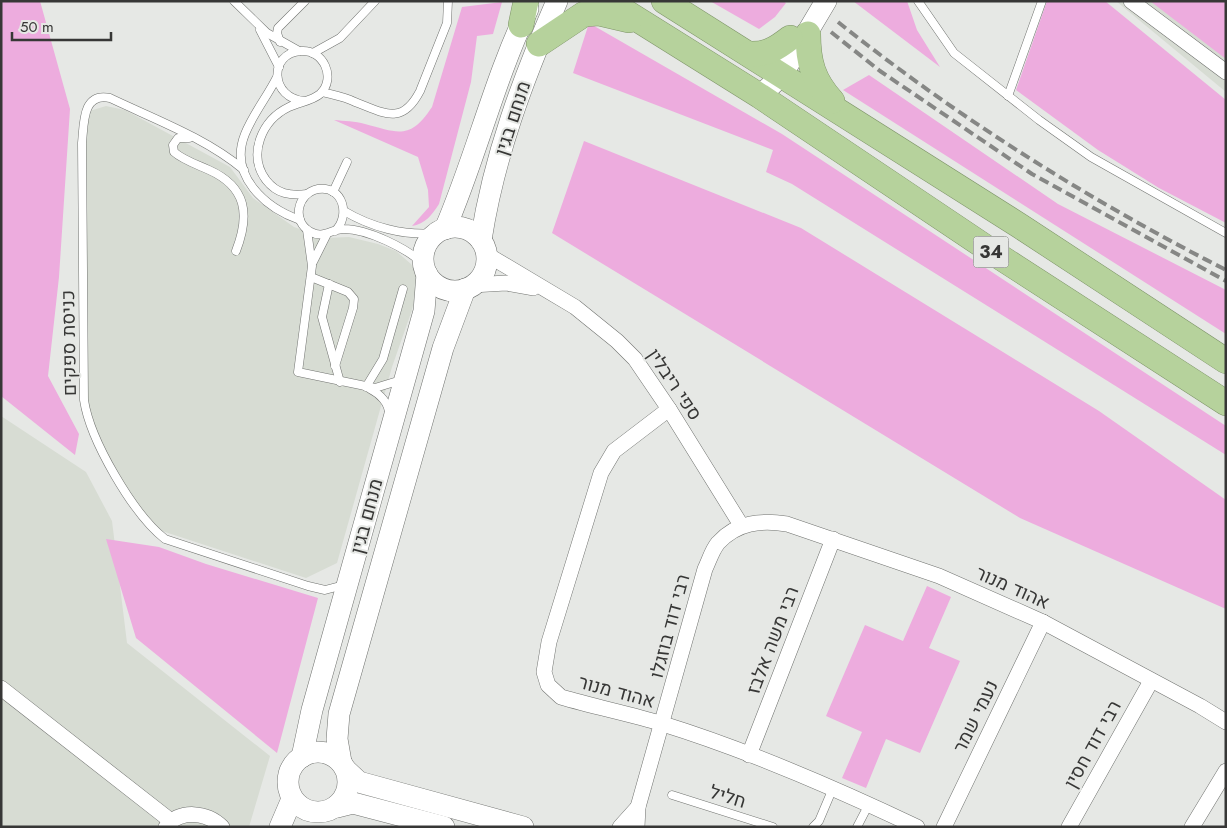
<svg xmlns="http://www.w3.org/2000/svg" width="1227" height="828" font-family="Jost,Heebo,sans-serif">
	<rect width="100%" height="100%" fill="#e6e8e5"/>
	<g fill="#d7dcd3">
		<polygon points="1116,1 1226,1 1226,92"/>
		<polygon points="106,106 125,110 230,167 253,198 294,227 325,238 349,237 378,244 396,251 411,264 417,275 417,288 412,310 392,367 337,563 306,578 162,531 153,524 130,495 93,431 85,413 83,113"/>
		<polygon points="1,416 86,472 112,521 127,643 270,756 249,827 1,827"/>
	</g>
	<g fill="#edacde">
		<polygon points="1,1 40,1 70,109 59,277 48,376 79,434 75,455 1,396"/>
		<polygon points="710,1 783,1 786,3 775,17 759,29"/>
		<polygon points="853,1 907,1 917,30 940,67"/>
		<polygon points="1047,1 1105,1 1226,100 1226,223 1159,188 1098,150 1016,90"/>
		<polygon points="1150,1 1226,1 1226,59"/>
		<path d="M502 2 493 34 477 36 471 82 439 204C432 215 425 224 412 226L429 207 428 190 418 157 334 120C344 121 355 121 365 124 399 133 410 140 432 107L462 7Z"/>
		<polygon points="589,23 782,134 1226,426 1226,455 792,184 766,172 773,150 573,73"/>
		<polygon points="869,75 1058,204 1226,290 1226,334 843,90"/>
		<polygon points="584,141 801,228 1099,411 1226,500 1226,609 1020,518 552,233"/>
		<polygon points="106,539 159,547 206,564 318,598 277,753 136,638"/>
		<polygon points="927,586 951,597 929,648 960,661 920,753 886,739 866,788 842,778 862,732 826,716 865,625 903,641"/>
	</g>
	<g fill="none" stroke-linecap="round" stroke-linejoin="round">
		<defs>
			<g id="service">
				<polyline points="234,1 267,33 299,51"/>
				<polyline points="918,1 954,53 1039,120 1091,157 1226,233"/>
				<polyline points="260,30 279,67"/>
				<polyline points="280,42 277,33 278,28 305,1"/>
				<polyline points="313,53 340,38 375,1"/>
				<path d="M277 77C267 97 253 114 245 134 228 176 266 208 300 220"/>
				<path d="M322 92C333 95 345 97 355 102 384 113 402 126 420 91L447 23 448 1"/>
				<polyline points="1008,96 1042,1"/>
				<path d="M305 101C270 99 268 53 301 51 323 49 337 78 320 94 312 101 299 102 289 107 262 120 247 154 266 180 277 194 290 196 307 194"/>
				<path d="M189 138H178L173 145 174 152C183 160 198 165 209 170 247 187 250 215 236 251"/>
				<path d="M244 170C206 138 154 119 110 98 82 92 84 124 82 143L84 400C90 440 133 514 165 539L308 586 325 590 344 585"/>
				<polyline points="333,192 347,162"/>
				<path d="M344 211C371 227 404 236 435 233"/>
				<polyline points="307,230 312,266 298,372 375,388 401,380"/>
				<path d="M335 231C351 216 343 185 318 189 297 193 291 222 311 232 323 239 331 229 344 229 367 229 407 248 423 264"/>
				<polyline points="313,262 327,234"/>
				<polyline points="311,277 348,292 354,299 353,308 335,366"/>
				<polyline points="329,284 322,317 340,382"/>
				<polyline points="366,387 383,359 403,289"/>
				<path d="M370 389C380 394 389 403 389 414"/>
				<polyline points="672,795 773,827"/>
				<polyline points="813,827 819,821 833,788"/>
				<polyline points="857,827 869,804"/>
			</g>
			<g id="minor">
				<polyline points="1131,1 1226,72"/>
				<polyline points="486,254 575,307 617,341 635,359 669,409 741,525"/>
				<polyline points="472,285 506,283 533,288"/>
				<path d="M669 409 614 451 601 473 549 642 544 672 548 685 561 697C595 707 630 714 663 724 750 751 835 788 917 827"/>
				<polyline points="1,688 171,821"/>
				<polyline points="749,755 833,539"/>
				<path d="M166 827C180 809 207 812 222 827"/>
				<polyline points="620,827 638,807"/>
				<path d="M637 827 638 807 705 569C709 561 712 550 718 543 737 522 761 520 787 524L939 576 1043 622 1200 706 1226 722"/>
				<polyline points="944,827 1043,622"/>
				<polyline points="1069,827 1151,681"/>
				<polyline points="1192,827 1226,771"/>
			</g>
			<g id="secondary">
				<polyline points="760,96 782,75 826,1"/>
				<circle cx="455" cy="259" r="32"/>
				<path d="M445 229C476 157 494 80 528 9"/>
				<path d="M481 240C494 156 523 79 557 1"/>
				<circle cx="318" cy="782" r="30"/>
				<polyline points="302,757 312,710 424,311 427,274"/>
				<polyline points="341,762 337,739 339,714 443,348 465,289"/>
				<polyline points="346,770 359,782 523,827"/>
				<polyline points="337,807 353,803 444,827"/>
				<polyline points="280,827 292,799"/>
			</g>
			<g id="trunk">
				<polyline points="608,1 760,96 1000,257 1226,403"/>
				<polyline points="664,1 1020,226 1226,361"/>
				<polyline points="521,25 526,1"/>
				<path d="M808 34C808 62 813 80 832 101"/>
				<polyline points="539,44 584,14 599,13 629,20"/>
				<path d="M749 54C766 55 776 49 790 38"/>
			</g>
		</defs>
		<use href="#service" stroke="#717370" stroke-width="9"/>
		<use href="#minor" stroke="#717370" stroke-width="16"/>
		<use href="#secondary" stroke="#717370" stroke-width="22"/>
		<use href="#trunk" stroke="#7e9469" stroke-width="26"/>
		<use href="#service" stroke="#fff" stroke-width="8"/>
		<use href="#minor" stroke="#fff" stroke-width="15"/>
		<use href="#secondary" stroke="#fff" stroke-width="21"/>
		<use href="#trunk" stroke="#b6d29c" stroke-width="25"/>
		<g stroke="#868785" stroke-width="4" stroke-dasharray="10 5" stroke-linecap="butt">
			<path d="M838 22C958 118 1089 200 1226 270"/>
			<polyline points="831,32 880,71 1032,174 1226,281"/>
		</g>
	</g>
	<g text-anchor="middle" stroke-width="4" stroke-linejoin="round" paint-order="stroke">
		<rect fill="#e6e8e5" stroke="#6c6c6a" stroke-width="1" x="973.5" y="236.5" width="35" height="31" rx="4"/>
		<g font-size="18" font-weight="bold" fill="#373736">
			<text x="991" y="258">34</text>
		</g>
		<g font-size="19" fill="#373736" stroke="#e6e8e5">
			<text transform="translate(512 118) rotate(-72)" y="7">מנחם בגין</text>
			<text transform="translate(68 343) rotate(-91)" y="7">כניסת ספקים</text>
			<text transform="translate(675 384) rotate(56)" y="7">ספי ריבלין</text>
			<text transform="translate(366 516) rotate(-75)" y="7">מנחם בגין</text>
			<text transform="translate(1013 587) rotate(24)" y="7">אהוד מנור</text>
			<text transform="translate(669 626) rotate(-75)" y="7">רבי דוד בוזגלו</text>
			<text transform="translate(772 640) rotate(-69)" y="7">רבי משה אלבז</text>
			<text transform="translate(617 691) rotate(15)" y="7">אהוד מנור</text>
			<text transform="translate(975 716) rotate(-64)" y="7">נעמי שמר</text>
			<text transform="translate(1092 744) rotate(-61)" y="7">רבי דוד חסין</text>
			<text transform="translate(728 796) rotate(17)" y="7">חליל</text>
		</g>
	</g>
	<rect width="1227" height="828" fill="none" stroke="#373736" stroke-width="5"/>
	<path d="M12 32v8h99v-8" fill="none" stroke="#373736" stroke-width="2.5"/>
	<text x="20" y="32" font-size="15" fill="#373736" stroke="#e6e8e5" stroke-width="4" paint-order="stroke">50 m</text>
</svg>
